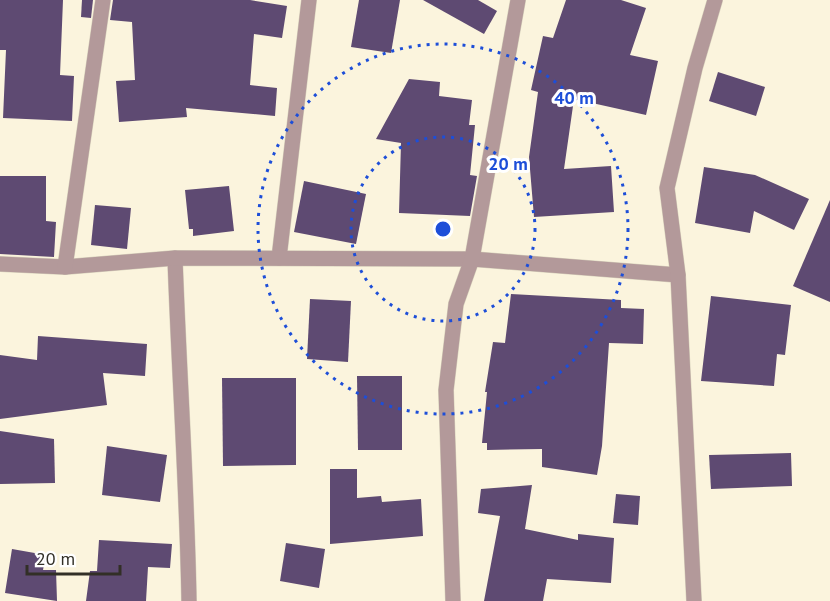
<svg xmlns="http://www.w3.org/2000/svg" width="830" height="601" font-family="'PT Sans',sans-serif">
	<rect width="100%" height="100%" fill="#fbf4dd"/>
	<g fill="#5e4a72">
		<polygon points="0,0 63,0 60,75 74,76 72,121 3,118 6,50 0,50"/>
		<polygon points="82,0 93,0 91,18 81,17"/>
		<polygon points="113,0 250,0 287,6 282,38 254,34 250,85 277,88 275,116 186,108 187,117 119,122 116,81 135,80 132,22 110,20"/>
		<polygon points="359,0 400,0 391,53 351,47"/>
		<polygon points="423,0 478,0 497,11 484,34"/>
		<polygon points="566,0 621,0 646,8 630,55 658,61 646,115 574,99 564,169 611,166 614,212 534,217 529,157 538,92 531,90 543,36 553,38"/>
		<polygon points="718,72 765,87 756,116 709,101"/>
		<polygon points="409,79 440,82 439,96 472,100 469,125 475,125 470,175 477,176 470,216 399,213 401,143 376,139"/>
		<polygon points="704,167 755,175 809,199 794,230 754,211 750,233 695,223"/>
		<polygon points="0,176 46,176 46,221 56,222 54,257 0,254"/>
		<polygon points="304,181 366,194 356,244 294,232"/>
		<polygon points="229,186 234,231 193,236 193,229 189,229 185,190"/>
		<polygon points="830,200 830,302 793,286"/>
		<polygon points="95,205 131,208 127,249 91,245"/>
		<polygon points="511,294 621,300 621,308 644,309 643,344 609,343 602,446 597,475 542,467 542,449 487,450 487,443 482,443 487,392 485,392 493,342 505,343"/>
		<polygon points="711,296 791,305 785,355 777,354 774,386 701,381"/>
		<polygon points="310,299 351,301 348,362 307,359"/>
		<polygon points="38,336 147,344 145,376 103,373 107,405 0,419 0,355 37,360"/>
		<polygon points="357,376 402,376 402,450 358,450"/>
		<polygon points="222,378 296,378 296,465 223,466"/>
		<polygon points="0,431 54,439 55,483 0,484"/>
		<polygon points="107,446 167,455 160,502 102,495"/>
		<polygon points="791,453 792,486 711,489 709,455"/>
		<polygon points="330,469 357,469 357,498 381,496 382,502 421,499 423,536 330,544"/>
		<polygon points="532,485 525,529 578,540 578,534 614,538 611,583 547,579 543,601 484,601 500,516 478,513 481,489"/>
		<polygon points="616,494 640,496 638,525 613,523"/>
		<polygon points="99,540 172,544 170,568 148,567 146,601 86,601 90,571 97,571"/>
		<polygon points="286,543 325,549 319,588 280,581"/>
		<polygon points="12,549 46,555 43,570 56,570 57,601 5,593"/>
	</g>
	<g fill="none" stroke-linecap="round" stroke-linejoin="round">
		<defs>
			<g id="minor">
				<path d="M175 258C179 373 187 487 189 601"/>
				<polyline points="279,258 309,0"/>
				<polyline points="0,264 65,267 175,258 472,259 678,275"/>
				<polyline points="65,267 103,0"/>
				<polyline points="453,601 446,390 456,304 472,259 518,0"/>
				<polyline points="694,601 678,275 667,188 695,68 715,0"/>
			</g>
		</defs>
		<use href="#minor" stroke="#d7d1bc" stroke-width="16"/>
		<use href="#minor" stroke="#b3999a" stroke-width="15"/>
	</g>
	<g fill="none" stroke="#1d4ed8" stroke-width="3" stroke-dasharray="3 6">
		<circle cx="443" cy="229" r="92"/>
		<circle cx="443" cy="229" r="185"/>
	</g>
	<circle cx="443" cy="229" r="9" fill="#1d4ed8" stroke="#fff" stroke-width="3"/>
	<g font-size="18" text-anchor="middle" font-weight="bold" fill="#1d4ed8" stroke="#fff" stroke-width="6" stroke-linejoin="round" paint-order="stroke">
		<text x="574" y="104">40 m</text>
		<text x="508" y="170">20 m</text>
	</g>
	<path d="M27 565v9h93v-9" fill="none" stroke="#322f26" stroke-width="3"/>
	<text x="36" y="565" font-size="18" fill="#322f26" stroke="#ffffff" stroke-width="4.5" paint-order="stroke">20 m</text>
</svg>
